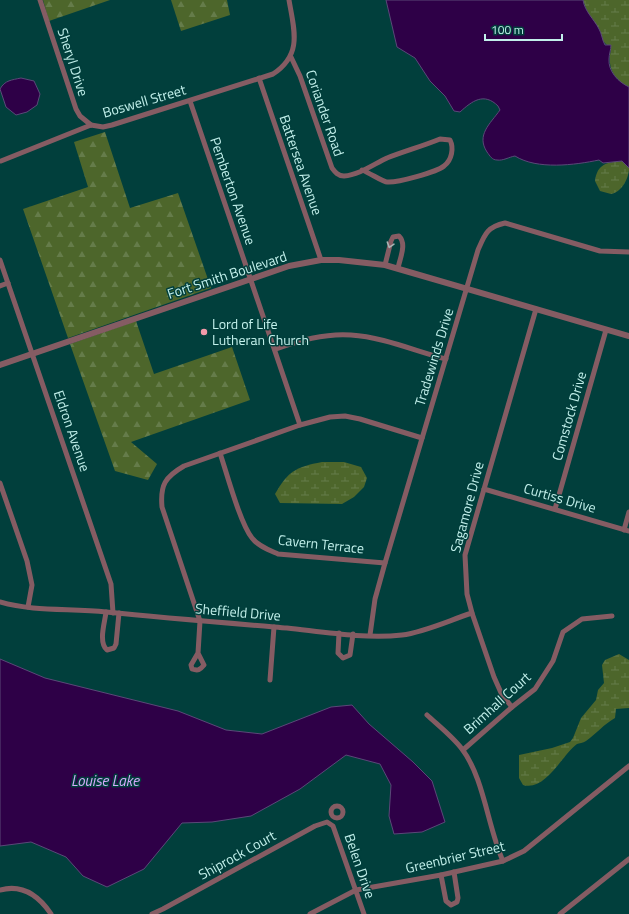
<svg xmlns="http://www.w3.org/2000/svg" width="629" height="914" font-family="'Titillium Web',sans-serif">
	<defs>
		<pattern id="forest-firs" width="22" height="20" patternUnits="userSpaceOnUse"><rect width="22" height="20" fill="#4d662b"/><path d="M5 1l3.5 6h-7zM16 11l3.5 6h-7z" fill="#657c4a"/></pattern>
		<pattern id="wetland-marsh" width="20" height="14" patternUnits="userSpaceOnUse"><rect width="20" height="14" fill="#4d662b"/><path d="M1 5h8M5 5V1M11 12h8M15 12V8" fill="none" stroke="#657c4a"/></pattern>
	</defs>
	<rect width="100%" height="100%" fill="#013f3c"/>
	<g fill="url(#forest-firs)">
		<polygon points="43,0 110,0 49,21"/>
		<polygon points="171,0 227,0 230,15 181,31"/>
		<polygon points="105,132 130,208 178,193 211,288 68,338 23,209 88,187 74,142"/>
		<polygon points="136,321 154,374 232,347 250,400 131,442 157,464 148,480 115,471 70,344"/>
	</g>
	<g fill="url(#wetland-marsh)">
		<path d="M583 0H629V87C613 80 607 66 611 49L603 41 599 29 588 14Z"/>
		<path d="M622 161 629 168C629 178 622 192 611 194L600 191 595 181C597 164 607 162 622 161Z"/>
		<path d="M322 462H344L361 467 367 478 364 487 354 497 342 504 280 503 275 494C288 471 296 467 322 462Z"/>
		<path d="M619 654 629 660V708L616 709 615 718C604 724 596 734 586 741 583 743 579 743 577 744 562 755 545 792 523 785L519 778V755L552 748 570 742 573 738 581 718 596 700 598 690 604 683 602 665 605 660Z"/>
	</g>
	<g fill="#2e0047" stroke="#5a4878">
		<path d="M386 0H583C585 12 594 19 599 29 602 34 602 40 605 45H611C611 50 609 54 609 59 608 71 618 82 629 87V168L622 161 603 163 599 160C575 165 537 170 515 156 509 157 503 161 497 160 492 160 490 156 487 152 476 135 490 124 500 110L498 106C484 92 472 101 460 112L454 111 445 96 430 81 415 58 397 47Z"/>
		<path d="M21 78 34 81 40 94 37 105 27 112 16 115 6 107 0 89C5 80 12 80 21 78Z"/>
		<polygon points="0,659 45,678 178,711 226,730 262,734 331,707 352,705 369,724 413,762 432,781 445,822 422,832 394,834 389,816 391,785 380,764 346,755 300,789 251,816 212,822 182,823 144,869 107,887 83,876 66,857 31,842 0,846"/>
	</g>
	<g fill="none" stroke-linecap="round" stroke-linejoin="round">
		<g stroke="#855c63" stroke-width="5">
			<polyline points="40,0 76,109 80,116 91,125"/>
			<path d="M291 57 300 76 332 168C335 172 338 176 344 176 359 175 374 164 387 158 405 151 423 146 440 139L450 140C454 148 452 160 444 166 437 172 397 183 387 182 383 182 370 173 362 170"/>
			<polyline points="259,78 321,260"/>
			<polyline points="190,101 300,425"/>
			<path d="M1 161 91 125 103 127 112 125 273 74C303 54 294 30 289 0"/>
			<polyline points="0,260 111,584 113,613"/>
			<path d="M385 265 391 241 393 237 399 236C407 244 400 258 398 268"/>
			<polyline points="0,286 8,283"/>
			<path d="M276 349C300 340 325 333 351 335 383 337 415 351 446 359"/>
			<path d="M220 453C227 474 240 523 252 538 258 546 269 550 278 554L385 563"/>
			<polyline points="0,483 27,561 32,585 28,607"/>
			<polyline points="484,489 629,531"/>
			<polyline points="555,509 606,330"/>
			<polyline points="624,530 629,512"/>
			<path d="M0 602C34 612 71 608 106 612 166 618 227 623 287 628 324 632 365 639 402 635 425 632 450 620 472 613"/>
			<path d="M106 612C105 622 98 642 107 650L114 648 116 644 119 613"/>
			<polyline points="339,633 338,653 343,658 350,655 353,634"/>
			<path d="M370 635 375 599 385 563 478 250C485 234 487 227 505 223L600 251 629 252"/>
			<path d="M198 653 204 665C200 670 198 671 192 669L191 665 198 653 200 621 162 507C160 485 165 477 184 466L300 425 330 417 345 416 360 419 422 438"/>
			<polyline points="270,680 274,627"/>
			<polyline points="512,707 502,695 494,677 472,613 467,594 465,555 536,309"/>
			<path d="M427 715C439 726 453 737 462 749 484 778 488 828 503 861"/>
			<polyline points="463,750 512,707 535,689 553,661 563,632 582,619 612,616"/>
			<circle cx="337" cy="812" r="6"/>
			<polyline points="441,875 446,901 451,905 457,902 458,898 454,872"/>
			<path d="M0 890C22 884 39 896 51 914"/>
			<polyline points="152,914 163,909 315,826 327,822 333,826 364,914"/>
			<polyline points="310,914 356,890 441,875 503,861 524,851 629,766"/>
			<polyline points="560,914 629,859"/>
		</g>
		<polyline stroke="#855c63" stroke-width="6" points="0,365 289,266 321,260 339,260 385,265 629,336"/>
	</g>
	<defs><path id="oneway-chevron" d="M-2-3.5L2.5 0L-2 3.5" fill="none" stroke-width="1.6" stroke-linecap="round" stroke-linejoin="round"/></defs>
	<use stroke="#aab5b5" href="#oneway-chevron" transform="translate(390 245) rotate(108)"/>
	<circle fill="#f39aa9" stroke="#013f3c" stroke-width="1.5" cx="204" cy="332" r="4"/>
	<g text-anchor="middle" stroke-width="3" stroke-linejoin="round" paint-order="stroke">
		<g font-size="14" fill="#c2f0eb" stroke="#013f3c">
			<text transform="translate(73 62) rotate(72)" y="5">Sheryl Drive</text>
			<text transform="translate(144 101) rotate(-16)" y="5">Boswell Street</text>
			<text transform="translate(325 113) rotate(71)" y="5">Coriander Road</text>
			<text transform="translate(301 165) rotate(71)" y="5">Battersea Avenue</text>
			<text transform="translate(233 191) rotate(71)" y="5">Pemberton Avenue</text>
			<text transform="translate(227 275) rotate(-18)" y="5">Fort Smith Boulevard</text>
			<text transform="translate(434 357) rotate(-73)" y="5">Tradewinds Drive</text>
			<text transform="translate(569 416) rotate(-74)" y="5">Comstock Drive</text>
			<text transform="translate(72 431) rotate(71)" y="5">Eldron Avenue</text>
			<text transform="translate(560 498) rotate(16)" y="5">Curtiss Drive</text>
			<text transform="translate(467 507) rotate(-75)" y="5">Sagamore Drive</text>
			<text transform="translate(321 544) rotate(6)" y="5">Cavern Terrace</text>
			<text transform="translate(238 612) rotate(5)" y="5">Sheffield Drive</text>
			<text transform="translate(497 703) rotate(-42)" y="5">Brimhall Court</text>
			<text transform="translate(237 855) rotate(-29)" y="5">Shiprock Court</text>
			<text transform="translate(455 857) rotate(-13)" y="5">Greenbrier Street</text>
			<text transform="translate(360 866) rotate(71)" y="5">Belen Drive</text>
		</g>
		<g font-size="14" fill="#c2f0eb" stroke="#013f3c" text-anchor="start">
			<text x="212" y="329">Lord of Life<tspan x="212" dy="16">Lutheran Church</tspan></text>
		</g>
		<g font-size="15" font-style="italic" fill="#d6a9fb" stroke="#013f3c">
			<text x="105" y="786">Louise Lake</text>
		</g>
	</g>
	<path d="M485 34v6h77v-6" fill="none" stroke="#c2f0eb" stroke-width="2"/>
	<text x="491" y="34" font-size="12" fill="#c2f0eb" stroke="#013f3c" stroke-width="3" paint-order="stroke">100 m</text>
</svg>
